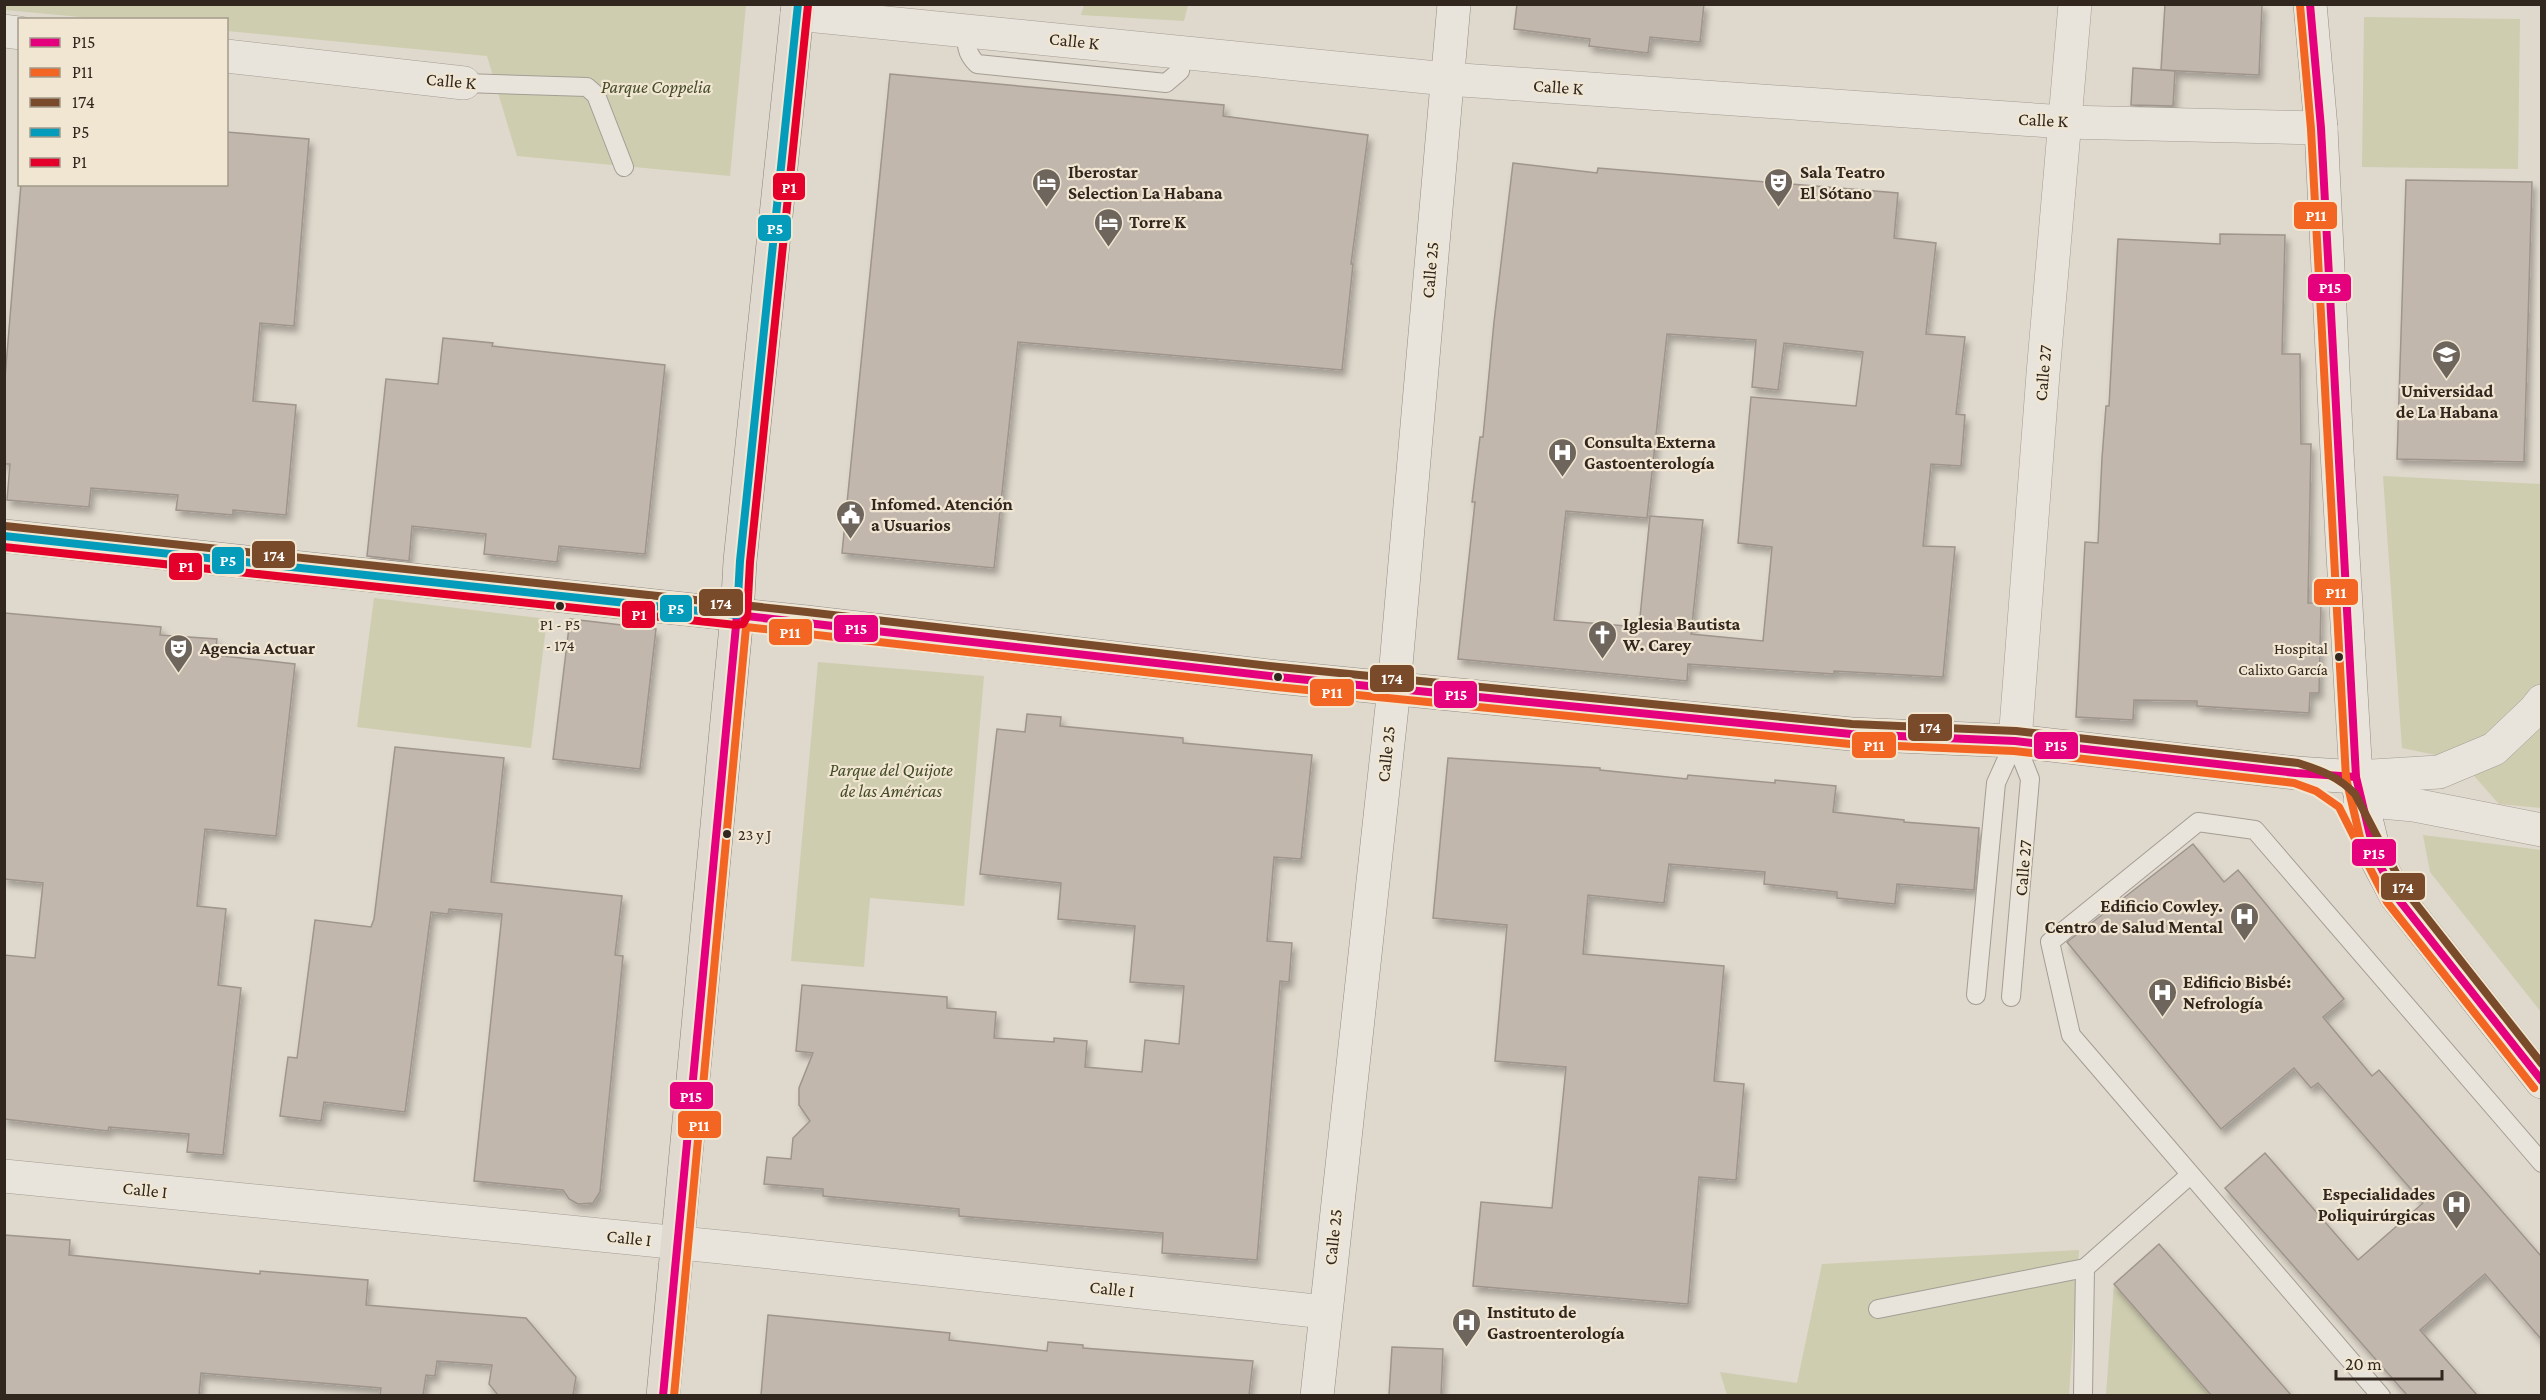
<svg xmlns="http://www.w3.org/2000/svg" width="2546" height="1400" font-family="'Crimson Pro',serif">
	<defs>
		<filter id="shadow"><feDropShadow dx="3.5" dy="6" stdDeviation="3" flood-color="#0004"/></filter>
	</defs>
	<rect width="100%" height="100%" fill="#dfd8cc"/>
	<g fill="#cecdb0">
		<polygon points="4,5 746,5 730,176 517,156 487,56 227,31 226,20 102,19 5,10"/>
		<polygon points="1084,5 1084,4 1188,5 1184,21 1081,15"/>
		<polygon points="2364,17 2520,19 2518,169 2362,167"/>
		<polygon points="2383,476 2541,484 2541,808 2499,804 2460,760 2402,748"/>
		<polygon points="374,598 547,619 531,748 357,727"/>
		<polygon points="818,662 984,676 964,906 870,898 864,967 791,961"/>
		<polygon points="2423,835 2541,850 2541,1012 2430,872"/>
		<polygon points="2079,1250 2069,1395 1727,1395 1720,1372 1797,1383 1822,1264"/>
		<polygon points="2114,1284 2201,1383 2211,1395 2106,1395"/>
	</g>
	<g fill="#c2b7ad" stroke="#9f958c" stroke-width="1.5" fill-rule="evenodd" filter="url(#shadow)">
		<polygon points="1517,4 1704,4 1700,42 1650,37 1648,53 1589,46 1590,39 1514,29"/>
		<polygon points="2165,4 2262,4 2259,75 2161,70"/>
		<polygon points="2133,68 2175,71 2173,106 2131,105"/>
		<polygon points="890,74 1224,105 1223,116 1368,135 1351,264 1353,264 1342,370 1018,342 994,568 842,553"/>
		<polygon points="226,132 309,139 294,326 260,323 253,401 296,405 286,515 233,510 233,515 176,510 178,495 91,488 89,507 7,500 10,464 4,464 4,390 21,184 226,184"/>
		<path d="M1513 163 1597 173 1598 168 1898 193 1894 238 1936 243 1926 334 1965 337 1956 414 1965 415 1961 466 1931 464 1923 546 1955 547 1943 677 1834 671V674L1688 664 1687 681 1458 659 1475 502H1472L1480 437H1483L1494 322ZM1667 334 1756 340 1752 387 1778 390 1784 343 1863 352 1856 406 1751 397 1738 543 1772 547 1763 641 1691 634 1703 520 1650 516 1639 627 1554 620 1566 511 1647 518Z"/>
		<polygon points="2406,180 2532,182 2524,462 2397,459"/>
		<polygon points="2220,234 2285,235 2282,354 2300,354 2301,444 2311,444 2308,603 2321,603 2319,693 2310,693 2309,713 2197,706 2197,701 2134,700 2133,720 2076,717 2085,542 2098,543 2102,458 2106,406 2109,406 2118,239 2220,244"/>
		<polygon points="443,338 493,343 492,346 665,365 645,554 559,546 557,562 484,554 486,534 412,526 409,561 367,556 386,379 438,384"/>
		<polygon points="4,613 161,627 160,635 217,639 215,655 295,664 276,836 205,829 197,906 226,909 218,985 241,988 223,1155 187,1152 189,1134 109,1127 108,1131 4,1119 4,955 35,958 43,883 4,879"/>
		<polygon points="570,619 656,629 640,769 553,759"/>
		<polygon points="1027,714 1061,717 1060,726 1183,738 1183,743 1312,755 1301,859 1274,857 1267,941 1292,943 1289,982 1280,981 1257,1260 1162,1253 1163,1233 959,1216 959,1209 823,1196 823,1189 764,1184 767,1157 791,1159 793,1138 810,1121 799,1105 799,1088 813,1053 796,1051 802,985 947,997 947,1008 996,1012 994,1038 1054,1042 1054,1038 1087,1041 1085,1067 1142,1072 1145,1040 1179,1044 1184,986 1130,982 1135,926 1058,919 1061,883 980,874 997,729 1025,732"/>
		<polygon points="395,747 504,758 491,882 622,896 615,955 623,956 600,1192 593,1203 578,1204 569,1199 563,1190 474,1181 502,914 449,909 448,914 431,912 405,1112 324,1102 321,1121 280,1116 288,1057 297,1058 315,920 371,927 374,919"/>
		<polygon points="1448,758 1600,768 1600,770 1687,779 1688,775 1775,783 1775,780 1836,786 1833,812 1904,820 1904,822 1979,828 1974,890 1897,884 1895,904 1837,898 1837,892 1764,884 1765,872 1669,864 1664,903 1588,895 1583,954 1724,966 1714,1081 1744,1084 1736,1180 1699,1177 1688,1304 1473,1286 1481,1202 1552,1208 1566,1067 1495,1061 1507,925 1433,918"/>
		<polygon points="2193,844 2224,882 2238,870 2344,999 2323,1017 2372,1076 2379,1070 2541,1256 2541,1339 2485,1274 2420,1330 2477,1395 2407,1395 2225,1188 2265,1153 2358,1260 2423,1203 2318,1083 2311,1088 2294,1068 2221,1129 2067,942"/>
		<polygon points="4,1235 70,1240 69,1255 260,1274 260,1271 368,1280 366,1305 526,1318 576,1377 573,1395 498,1395 489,1384 492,1365 437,1361 435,1376 426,1375 423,1395 380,1395 381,1388 201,1373 199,1395 4,1395"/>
		<polygon points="2159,1244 2291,1395 2211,1395 2114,1284"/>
		<polygon points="768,1315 950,1333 949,1340 1047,1351 1048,1342 1083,1345 1083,1348 1253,1361 1249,1395 761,1395"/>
		<polygon points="1392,1347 1443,1349 1441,1395 1389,1395"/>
	</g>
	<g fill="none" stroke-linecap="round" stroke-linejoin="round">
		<defs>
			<g id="lane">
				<path d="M967 30C966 45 966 53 977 64L1166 83 1180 71 1183 52"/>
				<polyline points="464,83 587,87 596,95 624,167"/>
				<polyline points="1976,995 1996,783 2015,741 2030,779 2011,997"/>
				<polyline points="1878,1309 2085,1268"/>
				<polyline points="2083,1396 2085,1268 2190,1175"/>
				<polyline points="2381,1396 2071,1035 2050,942 2198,822 2255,830 2542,1163"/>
			</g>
			<g id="street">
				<polyline points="797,14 1447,79 2065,122 2321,128"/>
				<polyline points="4,31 20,33"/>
				<polyline points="226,56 464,83"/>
				<polyline points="2015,741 2043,374 2075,4"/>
				<polyline points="2356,777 2439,772 2494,749 2534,711 2542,701"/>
				<polyline points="2360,800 2414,805 2542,830"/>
				<polyline points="4,1176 751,1250 1325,1312"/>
			</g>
			<g id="secondary">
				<polyline points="2310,4 2321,128 2337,452 2356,777 2375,856 2396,896 2542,1082"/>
				<polyline points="4,536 806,622 1278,677 1851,734 2015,741 2296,773 2356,777"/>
				<polyline points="1317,1396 1394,688 1454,4"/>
			</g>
			<polyline id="primary" points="663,1396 737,615 740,561 798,4"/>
		</defs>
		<use href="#lane" stroke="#a49d94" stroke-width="20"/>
		<use href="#street" stroke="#a49d94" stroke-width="34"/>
		<use href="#secondary" stroke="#948d85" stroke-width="34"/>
		<use href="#primary" stroke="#8a837c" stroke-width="34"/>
		<use href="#lane" stroke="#e8e4dc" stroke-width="18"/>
		<use href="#street" stroke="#e8e4dc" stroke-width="33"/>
		<use href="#secondary" stroke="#e8e4dc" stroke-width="33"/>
		<use href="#primary" stroke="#dfd9cf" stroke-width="33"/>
		<defs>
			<g id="bus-1">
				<polyline points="2310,4 2321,128 2356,777 2375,856 2396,896 2542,1081"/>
				<polyline points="663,1396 737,615 1278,677 1851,734 2015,741 2296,773 2356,777"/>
			</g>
			<g id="bus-2">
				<polyline points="2300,5 2311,129 2346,778 2362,846"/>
				<polyline points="674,1396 746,627 1277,687 1850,744 2014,751 2294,783 2316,791 2339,807 2387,902 2534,1088"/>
			</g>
			<path id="bus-3" d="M5 526 807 612 1279 667 1852 724 2016 731 2298 763C2320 770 2339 777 2355 794L2405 890 2542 1064"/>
			<polyline id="bus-4" points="4,536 737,615 740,561 798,4"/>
			<polyline id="bus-5" points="4,547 736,625 743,624 747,617 750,562 808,5"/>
		</defs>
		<use href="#bus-1" stroke="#f0e6d2" stroke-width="12"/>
		<use href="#bus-2" stroke="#f0e6d2" stroke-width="12"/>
		<use href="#bus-3" stroke="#f0e6d2" stroke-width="12"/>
		<use href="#bus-4" stroke="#f0e6d2" stroke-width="12"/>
		<use href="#bus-5" stroke="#f0e6d2" stroke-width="12"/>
		<use href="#bus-1" stroke="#e5007d" stroke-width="8"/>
		<use href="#bus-2" stroke="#f26522" stroke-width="8"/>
		<use href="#bus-3" stroke="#7a4b2a" stroke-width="8"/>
		<use href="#bus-4" stroke="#059cbc" stroke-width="8"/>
		<use href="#bus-5" stroke="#e4002b" stroke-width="8"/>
	</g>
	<defs>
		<symbol id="hotel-pin" viewBox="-11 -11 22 30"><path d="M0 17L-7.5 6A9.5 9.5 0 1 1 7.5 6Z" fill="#6e655c" stroke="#f0e6d2"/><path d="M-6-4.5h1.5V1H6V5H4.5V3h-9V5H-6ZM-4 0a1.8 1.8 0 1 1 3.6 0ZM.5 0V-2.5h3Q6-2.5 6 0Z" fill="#fff"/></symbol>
		<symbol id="theatre-pin" viewBox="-11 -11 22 30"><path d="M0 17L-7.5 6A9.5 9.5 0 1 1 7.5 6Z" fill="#6e655c" stroke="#f0e6d2"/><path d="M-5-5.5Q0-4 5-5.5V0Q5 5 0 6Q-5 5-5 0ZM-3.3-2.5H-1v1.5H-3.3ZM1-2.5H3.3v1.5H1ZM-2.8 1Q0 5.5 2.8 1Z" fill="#fff"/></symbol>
		<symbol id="university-pin" viewBox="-11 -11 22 30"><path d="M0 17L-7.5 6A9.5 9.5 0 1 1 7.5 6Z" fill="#6e655c" stroke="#f0e6d2"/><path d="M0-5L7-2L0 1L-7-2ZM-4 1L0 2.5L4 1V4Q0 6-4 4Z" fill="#fff"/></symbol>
		<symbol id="hospital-pin" viewBox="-11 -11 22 30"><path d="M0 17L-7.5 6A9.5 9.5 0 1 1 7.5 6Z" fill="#6e655c" stroke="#f0e6d2"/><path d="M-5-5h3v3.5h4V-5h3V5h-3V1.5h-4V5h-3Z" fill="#fff"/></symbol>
		<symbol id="civic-pin" viewBox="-11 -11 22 30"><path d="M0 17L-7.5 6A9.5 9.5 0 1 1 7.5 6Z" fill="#6e655c" stroke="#f0e6d2"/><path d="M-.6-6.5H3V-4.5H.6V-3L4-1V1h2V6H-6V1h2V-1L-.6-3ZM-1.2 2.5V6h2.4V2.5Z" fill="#fff"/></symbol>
		<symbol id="church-pin" viewBox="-11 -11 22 30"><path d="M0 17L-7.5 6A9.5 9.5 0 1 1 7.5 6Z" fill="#6e655c" stroke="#f0e6d2"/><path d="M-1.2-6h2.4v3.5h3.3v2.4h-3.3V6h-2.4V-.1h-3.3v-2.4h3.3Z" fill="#fff"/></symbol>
	</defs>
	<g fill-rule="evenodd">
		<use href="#hotel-pin" x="1030" y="166" width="33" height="45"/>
		<use href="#theatre-pin" x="1762" y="166" width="33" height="45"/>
		<use href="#hotel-pin" x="1092" y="206" width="33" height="45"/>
		<use href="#university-pin" x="2430" y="338" width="33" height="45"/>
		<use href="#hospital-pin" x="1546" y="436" width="33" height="45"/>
		<use href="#civic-pin" x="834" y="498" width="33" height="45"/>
		<use href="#church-pin" x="1586" y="618" width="33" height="45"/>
		<use href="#theatre-pin" x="162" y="632" width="33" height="45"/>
		<use href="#hospital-pin" x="2228" y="900" width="33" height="45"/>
		<use href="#hospital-pin" x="2146" y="976" width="33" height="45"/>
		<use href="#hospital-pin" x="2440" y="1188" width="33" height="45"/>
		<use href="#hospital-pin" x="1450" y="1306" width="33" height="45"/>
	</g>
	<g fill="#31271f" stroke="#f0e6d2" stroke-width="2">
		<circle cx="560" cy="606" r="5"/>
		<circle cx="2339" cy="657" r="5"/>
		<circle cx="1278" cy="677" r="5"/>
		<circle cx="727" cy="834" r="5"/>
	</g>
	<g text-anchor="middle" stroke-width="4.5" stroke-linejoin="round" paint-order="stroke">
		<g font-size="16" fill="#31271f" stroke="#f0e6d2">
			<text x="560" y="630">P1 - P5<tspan x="560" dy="21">- 174</tspan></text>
			<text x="2328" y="654" text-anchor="end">Hospital<tspan x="2328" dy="21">Calixto García</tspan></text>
			<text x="738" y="840" text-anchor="start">23 y J</text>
		</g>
		<g font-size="18" fill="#31271f" stroke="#f0e6d2">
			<text transform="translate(1074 41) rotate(6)" y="6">Calle K</text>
			<text transform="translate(451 81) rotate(5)" y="6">Calle K</text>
			<text transform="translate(1558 87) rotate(4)" y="6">Calle K</text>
			<text transform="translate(2043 120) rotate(3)" y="6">Calle K</text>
			<text transform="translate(1430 270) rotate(-85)" y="6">Calle 25</text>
			<text transform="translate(2043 373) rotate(-85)" y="6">Calle 27</text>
			<text transform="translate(1386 754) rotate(-84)" y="6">Calle 25</text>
			<text transform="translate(2023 868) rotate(-85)" y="6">Calle 27</text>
			<text transform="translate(145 1190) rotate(6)" y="6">Calle I</text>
			<text transform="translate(1333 1237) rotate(-84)" y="6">Calle 25</text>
			<text transform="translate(629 1238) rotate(6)" y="6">Calle I</text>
			<text transform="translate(1112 1289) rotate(6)" y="6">Calle I</text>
		</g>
		<g font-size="18" font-style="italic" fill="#444b28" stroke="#f0e6d2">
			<text x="656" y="93">Parque Coppelia</text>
			<text x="891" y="776">Parque del Quijote<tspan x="891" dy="21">de las Américas</tspan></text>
		</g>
		<g font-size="18" font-weight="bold" fill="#31271f" stroke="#f0e6d2" text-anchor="start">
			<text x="1068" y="178">Iberostar<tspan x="1068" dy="21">Selection La Habana</tspan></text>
			<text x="1800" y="178">Sala Teatro<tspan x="1800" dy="21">El Sótano</tspan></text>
			<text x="1129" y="228">Torre K</text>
			<text x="2447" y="397" text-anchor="middle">Universidad<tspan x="2447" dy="21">de La Habana</tspan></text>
			<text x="1584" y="448">Consulta Externa<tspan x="1584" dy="21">Gastoenterología</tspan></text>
			<text x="871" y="510">Infomed. Atención<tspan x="871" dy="21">a Usuarios</tspan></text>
			<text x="1623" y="630">Iglesia Bautista<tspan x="1623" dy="21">W. Carey</tspan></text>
			<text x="200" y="654">Agencia Actuar</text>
			<text x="2223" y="912" text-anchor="end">Edificio Cowley.<tspan x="2223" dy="21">Centro de Salud Mental</tspan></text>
			<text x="2183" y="988">Edificio Bisbé:<tspan x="2183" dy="21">Nefrología</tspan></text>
			<text x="2435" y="1200" text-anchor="end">Especialidades<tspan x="2435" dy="21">Poliquirúrgicas</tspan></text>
			<text x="1487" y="1318">Instituto de<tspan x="1487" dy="21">Gastroenterología</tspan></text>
		</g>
	</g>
	<g stroke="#f0e6d2" stroke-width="2">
		<rect x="772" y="172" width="34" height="29" rx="6" fill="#e4002b"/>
		<rect x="2293" y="201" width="45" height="29" rx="6" fill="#f26522"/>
		<rect x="757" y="214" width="35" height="28" rx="6" fill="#059cbc"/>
		<rect x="2307" y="273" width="45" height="29" rx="6" fill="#e5007d"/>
		<rect x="251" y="540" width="45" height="29" rx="6" fill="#7a4b2a"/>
		<rect x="211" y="546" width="34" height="29" rx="6" fill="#059cbc"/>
		<rect x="168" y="552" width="35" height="29" rx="6" fill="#e4002b"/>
		<rect x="2313" y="578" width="46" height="28" rx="6" fill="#f26522"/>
		<rect x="698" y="588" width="46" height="29" rx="6" fill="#7a4b2a"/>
		<rect x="659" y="594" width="34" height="29" rx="6" fill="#059cbc"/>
		<rect x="621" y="600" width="35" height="29" rx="6" fill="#e4002b"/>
		<rect x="833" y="614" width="46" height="29" rx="6" fill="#e5007d"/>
		<rect x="768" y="618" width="45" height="28" rx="6" fill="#f26522"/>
		<rect x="1369" y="664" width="46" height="29" rx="6" fill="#7a4b2a"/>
		<rect x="1309" y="678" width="46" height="29" rx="6" fill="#f26522"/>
		<rect x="1433" y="680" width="45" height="29" rx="6" fill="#e5007d"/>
		<rect x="1907" y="713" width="46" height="29" rx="6" fill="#7a4b2a"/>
		<rect x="1851" y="731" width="46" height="28" rx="6" fill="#f26522"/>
		<rect x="2033" y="731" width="46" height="29" rx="6" fill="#e5007d"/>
		<rect x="2351" y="838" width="46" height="29" rx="6" fill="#e5007d"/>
		<rect x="2380" y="872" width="46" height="29" rx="6" fill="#7a4b2a"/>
		<rect x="669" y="1081" width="45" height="29" rx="6" fill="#e5007d"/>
		<rect x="677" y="1110" width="45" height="29" rx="6" fill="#f26522"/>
	</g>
	<g font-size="16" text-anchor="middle" font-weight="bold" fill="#fff">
		<text x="789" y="193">P1</text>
		<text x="2316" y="221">P11</text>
		<text x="775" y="234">P5</text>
		<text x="2330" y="293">P15</text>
		<text x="274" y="561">174</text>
		<text x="228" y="566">P5</text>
		<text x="186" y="572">P1</text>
		<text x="2336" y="598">P11</text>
		<text x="721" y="609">174</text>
		<text x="676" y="614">P5</text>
		<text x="639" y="620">P1</text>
		<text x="856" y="634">P15</text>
		<text x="790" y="638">P11</text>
		<text x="1392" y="684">174</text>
		<text x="1332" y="698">P11</text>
		<text x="1456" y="700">P15</text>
		<text x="1930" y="733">174</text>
		<text x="1874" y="751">P11</text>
		<text x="2056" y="751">P15</text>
		<text x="2374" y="859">P15</text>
		<text x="2403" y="893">174</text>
		<text x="691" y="1102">P15</text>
		<text x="699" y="1131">P11</text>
	</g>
	<rect width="2546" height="1400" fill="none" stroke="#31271f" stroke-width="12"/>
	<rect x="18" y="18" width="210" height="168" fill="#f0e6d2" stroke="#a49a8a" stroke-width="1.5"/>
	<rect x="30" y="38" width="30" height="9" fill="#e5007d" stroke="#a49a8a" stroke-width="1.5"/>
	<text x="72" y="48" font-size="18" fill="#31271f">P15</text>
	<rect x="30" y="68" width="30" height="9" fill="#f26522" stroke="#a49a8a" stroke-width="1.5"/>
	<text x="72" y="78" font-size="18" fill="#31271f">P11</text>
	<rect x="30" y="98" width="30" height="9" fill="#7a4b2a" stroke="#a49a8a" stroke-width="1.5"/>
	<text x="72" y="108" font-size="18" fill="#31271f">174</text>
	<rect x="30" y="128" width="30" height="9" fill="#059cbc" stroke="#a49a8a" stroke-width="1.5"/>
	<text x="72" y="138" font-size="18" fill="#31271f">P5</text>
	<rect x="30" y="158" width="30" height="9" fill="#e4002b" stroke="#a49a8a" stroke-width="1.5"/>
	<text x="72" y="168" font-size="18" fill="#31271f">P1</text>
	<path d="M2336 1370v9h106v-9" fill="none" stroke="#31271f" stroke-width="3"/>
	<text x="2345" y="1370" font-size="18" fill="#31271f" stroke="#f0e6d2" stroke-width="4.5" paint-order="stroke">20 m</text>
</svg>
